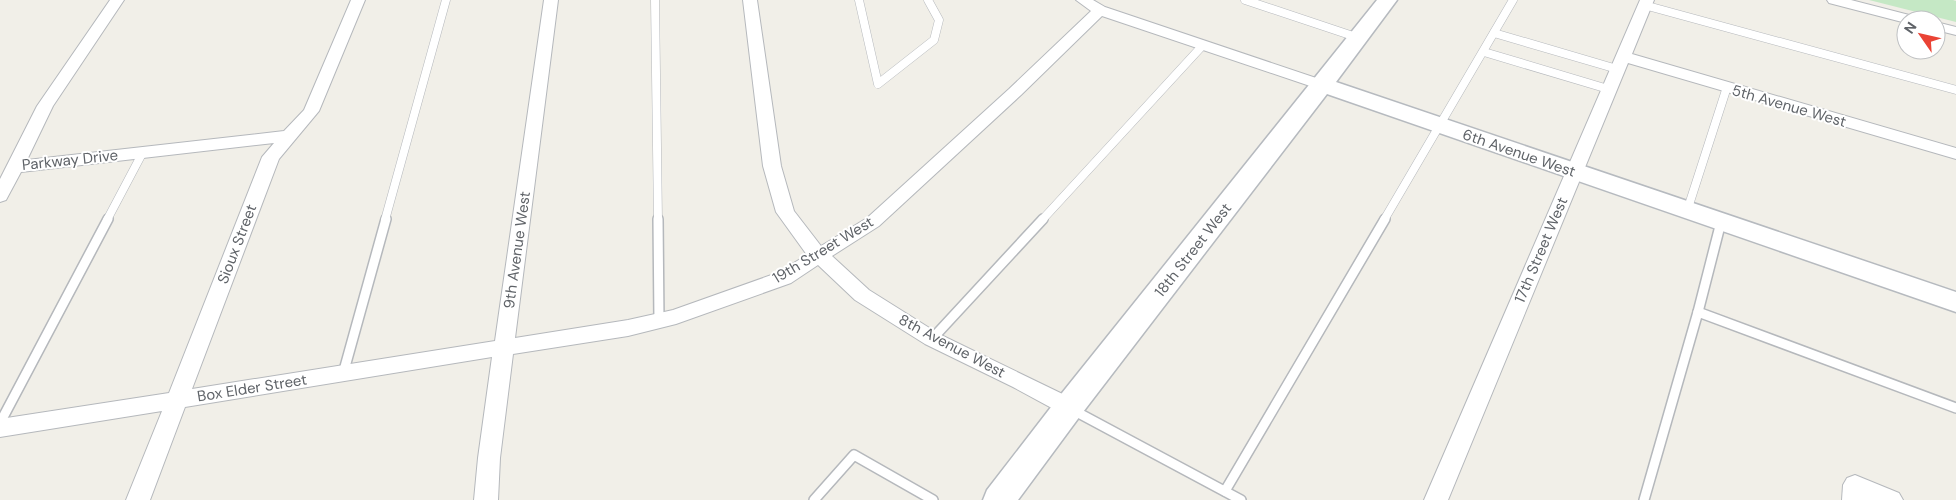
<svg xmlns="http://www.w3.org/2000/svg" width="1956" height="500" font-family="'DM Sans',sans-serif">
	<rect width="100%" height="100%" fill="#f1efe8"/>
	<polygon fill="#c5e8c5" points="1869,0 1953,0 1956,1 1956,22"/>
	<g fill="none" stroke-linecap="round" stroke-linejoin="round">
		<defs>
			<g id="lane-far1">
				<polyline points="655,0 658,220"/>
				<polyline points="859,0 878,84 934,40 939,20 928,0"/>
				<polyline points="1245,0 1359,38"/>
				<polyline points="1644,5 1956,90"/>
				<polyline points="1494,33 1617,69"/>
				<polyline points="1484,52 1608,89"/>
				<polyline points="1687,211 1727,87"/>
				<polyline points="107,220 143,152"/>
				<polyline points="385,220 446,0"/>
				<polyline points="1042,220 1203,45"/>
				<polyline points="1384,220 1513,0"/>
			</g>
			<g id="lane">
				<polyline points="658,219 659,321"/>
				<polyline points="1698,312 1956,408"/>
				<polyline points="932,339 1043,219"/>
				<polyline points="343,374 386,219"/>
				<polyline points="1071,409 1241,500"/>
				<polyline points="0,423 108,219"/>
				<polyline points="1225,491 1385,219"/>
				<polyline points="814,500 854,455 933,500"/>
				<polyline points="1644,500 1698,312 1721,222"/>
			</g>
			<g id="street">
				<polygon points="110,0 124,0 53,106 27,160 284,131 304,110 351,0 365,0 319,111 279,159 192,389 495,341 544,0 558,0 515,338 628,320 673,310 777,273 807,255 776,212 763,166 743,0 757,0 781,166 794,211 821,246 867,218 1009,89 1091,11 1076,0 1093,0 1105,7 1328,82 1330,85 1328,88 1316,88 1102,16 1021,95 879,226 832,256 869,290 939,334 1077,401 1080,407 1077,413 1069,416 1061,413 1013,387 925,344 855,300 818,265 791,283 676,324 628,336 513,354 500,458 498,500 474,500 478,458 492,357 185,407 150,500 126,500 162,411 0,437 0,419 169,393 262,157 274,143 21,172 6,200 0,202 0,179 37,106"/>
				<polygon points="1640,0 1654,0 1632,54 1956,148 1956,159 1628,63 1448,500 1424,500"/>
				<polygon points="1827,0 1851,0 1917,17 1919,20 1906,20 1906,23 1829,3"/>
				<polygon points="1936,22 1956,27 1956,35 1936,30"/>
				<polygon points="1855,475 1899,493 1903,500 1842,500 1843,485 1847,478"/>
			</g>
			<polygon id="secondary" points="1377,0 1397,0 1336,82 1956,292 1956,312 1327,94 1080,416 1018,500 983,500 987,490 1058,398"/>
		</defs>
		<use href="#lane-far1" stroke="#b5b8bc" stroke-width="9"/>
		<use href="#lane" stroke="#b5b8bc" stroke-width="12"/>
		<use href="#street" stroke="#b5b8bc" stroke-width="2"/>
		<use href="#secondary" stroke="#b6babf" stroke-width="3"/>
		<use href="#lane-far1" stroke="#fff" stroke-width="8"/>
		<use href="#lane" stroke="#fff" stroke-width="9"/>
		<use href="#street" fill="#fff" fill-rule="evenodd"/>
		<use href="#secondary" fill="#fff" fill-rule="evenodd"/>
	</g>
	<g text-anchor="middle" stroke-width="4" stroke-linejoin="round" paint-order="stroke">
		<g font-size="15" fill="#5f6368" stroke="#fff">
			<text transform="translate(1789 106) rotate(16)" y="5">5th Avenue West</text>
			<text transform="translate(1519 153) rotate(19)" y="5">6th Avenue West</text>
			<text transform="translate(70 160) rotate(-6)" y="5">Parkway Drive</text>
			<text transform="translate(237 244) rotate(-69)" y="5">Sioux Street</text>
			<text transform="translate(517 250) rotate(-82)" y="5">9th Avenue West</text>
			<text transform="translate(823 250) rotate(-31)" y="5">19th Street West</text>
			<text transform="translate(1193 250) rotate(-52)" y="5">18th Street West</text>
			<text transform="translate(1541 250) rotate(-67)" y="5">17th Street West</text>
			<text transform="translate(952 346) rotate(28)" y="5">8th Avenue West</text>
			<text transform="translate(252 388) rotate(-9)" y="5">Box Elder Street</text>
		</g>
	</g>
	<g transform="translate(1921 35) rotate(304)"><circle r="24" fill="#ffffff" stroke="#bfc1c3"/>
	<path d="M0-4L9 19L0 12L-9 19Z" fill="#ea4335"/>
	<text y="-8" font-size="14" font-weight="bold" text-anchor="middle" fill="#5f6368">N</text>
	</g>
</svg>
